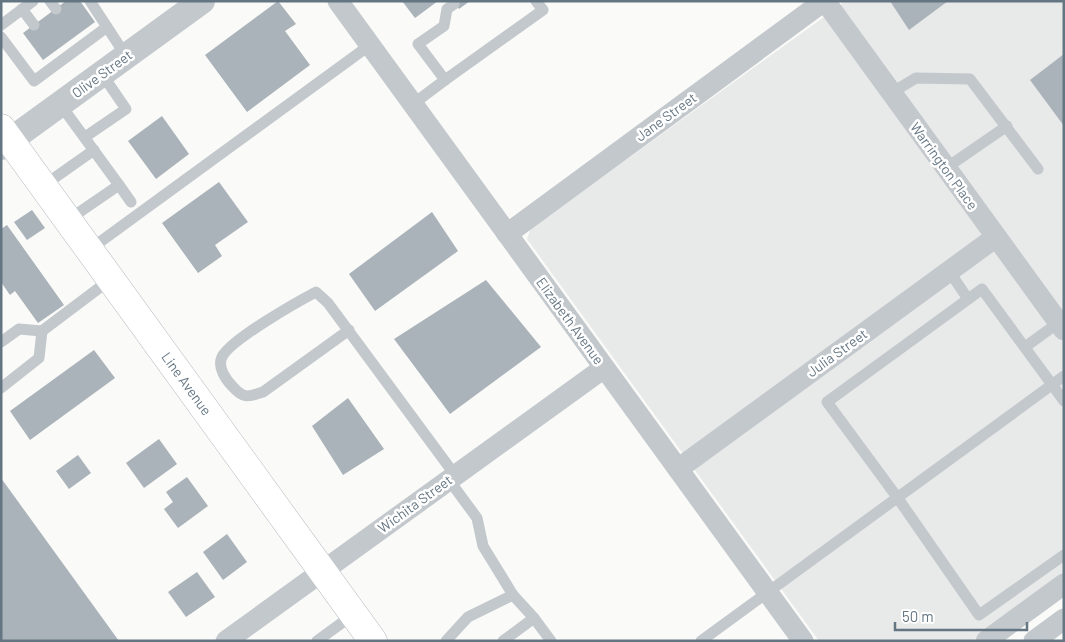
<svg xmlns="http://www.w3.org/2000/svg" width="1065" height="642" font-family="Barlow,sans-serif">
	<rect width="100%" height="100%" fill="#fafaf8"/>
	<polygon fill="#e8e9e9" points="840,1 1064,1 1064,574 972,641 819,641 527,239 530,230 540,222 842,4"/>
	<g fill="#aab3b9">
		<polygon points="66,1 80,1 95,22 43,60 23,33"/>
		<polygon points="278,1 296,24 285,31 310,65 247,112 205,55"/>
		<polygon points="402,1 438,1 415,18"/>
		<polygon points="453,1 470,1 459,9"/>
		<polygon points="890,1 948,1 909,30"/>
		<polygon points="1064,54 1064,126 1030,80"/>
		<polygon points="162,116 189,154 156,179 128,141"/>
		<polygon points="219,182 248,222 215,245 222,256 198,273 162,223"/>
		<polygon points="32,210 45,228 27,240 14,222"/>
		<polygon points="432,212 458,251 375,311 349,274"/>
		<polygon points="7,225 64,305 38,323 15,291 10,295 1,282 1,229"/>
		<polygon points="486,280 541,347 450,414 394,339"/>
		<polygon points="94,350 115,378 30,440 10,411"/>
		<polygon points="348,398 384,449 343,475 312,426"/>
		<polygon points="159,439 177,464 144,488 126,463"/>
		<polygon points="78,455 91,473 69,489 56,471"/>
		<polygon points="187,477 208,506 178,528 164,509 173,502 166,492"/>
		<polygon points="1,478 119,641 1,641"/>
		<polygon points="227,534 247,562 223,580 203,552"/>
		<polygon points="197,572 215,597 186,617 168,592"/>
	</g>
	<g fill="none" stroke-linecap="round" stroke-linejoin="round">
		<defs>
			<g id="secondary">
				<path id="s1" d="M1 128 373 641"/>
			</g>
		</defs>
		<use href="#secondary" stroke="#b3babf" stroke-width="29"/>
		<g stroke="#c3c8cc" stroke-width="11">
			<polyline points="50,1 56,9"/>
			<polyline points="90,1 126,56"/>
			<polyline points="22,9 34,25"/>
			<polyline points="1,25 33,1"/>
			<polyline points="1,37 34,81 107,27"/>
			<polyline points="445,80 543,10 536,1"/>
			<polyline points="891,93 916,78 970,79 1038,169"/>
			<polyline points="60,104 119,185 68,220"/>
			<polyline points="413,104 445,80 418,44 444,26 447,9 454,4"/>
			<polyline points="85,137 126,109 102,74"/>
			<polyline points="946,168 1007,126"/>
			<polyline points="119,185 131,202"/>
			<polyline points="43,186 94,150"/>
			<polyline points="89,250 370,45"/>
			<polyline points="949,271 968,299"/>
			<path d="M349 330 263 392C248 397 244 399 233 387 226 380 217 367 222 357 230 340 297 302 316 292L328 303 455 475"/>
			<polyline points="1,342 19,329 42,331 111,279"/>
			<polyline points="1025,347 1058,323"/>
			<polyline points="1,388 39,358 42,331"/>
			<polyline points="1064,401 982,289 827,402 897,497 979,615 1064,555"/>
			<polyline points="449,480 477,518 483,546 513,595 534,618 551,641"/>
			<polyline points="317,641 354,614"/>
			<polyline points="446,641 468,617 513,595"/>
			<polyline points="503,641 534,618"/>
			<polyline points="701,641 1064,376"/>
		</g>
		<g stroke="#c3c8cc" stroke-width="21">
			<polyline points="338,1 803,641"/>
			<polyline points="825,1 1064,330"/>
			<polyline points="507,234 824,1"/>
			<polyline points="678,469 996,237"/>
			<polyline points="226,641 604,368"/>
			<polyline points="986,641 1064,584"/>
			<polyline points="1034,641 1064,619"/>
		</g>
		<polyline stroke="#c3c8cc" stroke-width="26" points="1,147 202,1"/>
		<use href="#secondary" stroke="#fff" stroke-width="28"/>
	</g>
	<g text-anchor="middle" stroke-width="5" stroke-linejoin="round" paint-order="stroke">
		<g font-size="14" fill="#657683" stroke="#fff">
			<text transform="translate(102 74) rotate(-36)" y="5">Olive Street</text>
			<text transform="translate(666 117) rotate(-36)" y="5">Jane Street</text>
			<text transform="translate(944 166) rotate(54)" y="5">Warrington Place</text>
			<text transform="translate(570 321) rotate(54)" y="5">Elizabeth Avenue</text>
			<text transform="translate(837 353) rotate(-36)" y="5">Julia Street</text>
			<text dy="5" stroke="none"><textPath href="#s1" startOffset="316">Line Avenue</textPath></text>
			<text transform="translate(415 504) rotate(-36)" y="5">Wichita Street</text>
		</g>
	</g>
	<rect width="1065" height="642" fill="none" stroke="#657683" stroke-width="5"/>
	<path d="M895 622v8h132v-8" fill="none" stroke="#657683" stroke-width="2.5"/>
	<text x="902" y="622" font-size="15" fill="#657683" stroke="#ffffff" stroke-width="4" paint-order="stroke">50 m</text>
</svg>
